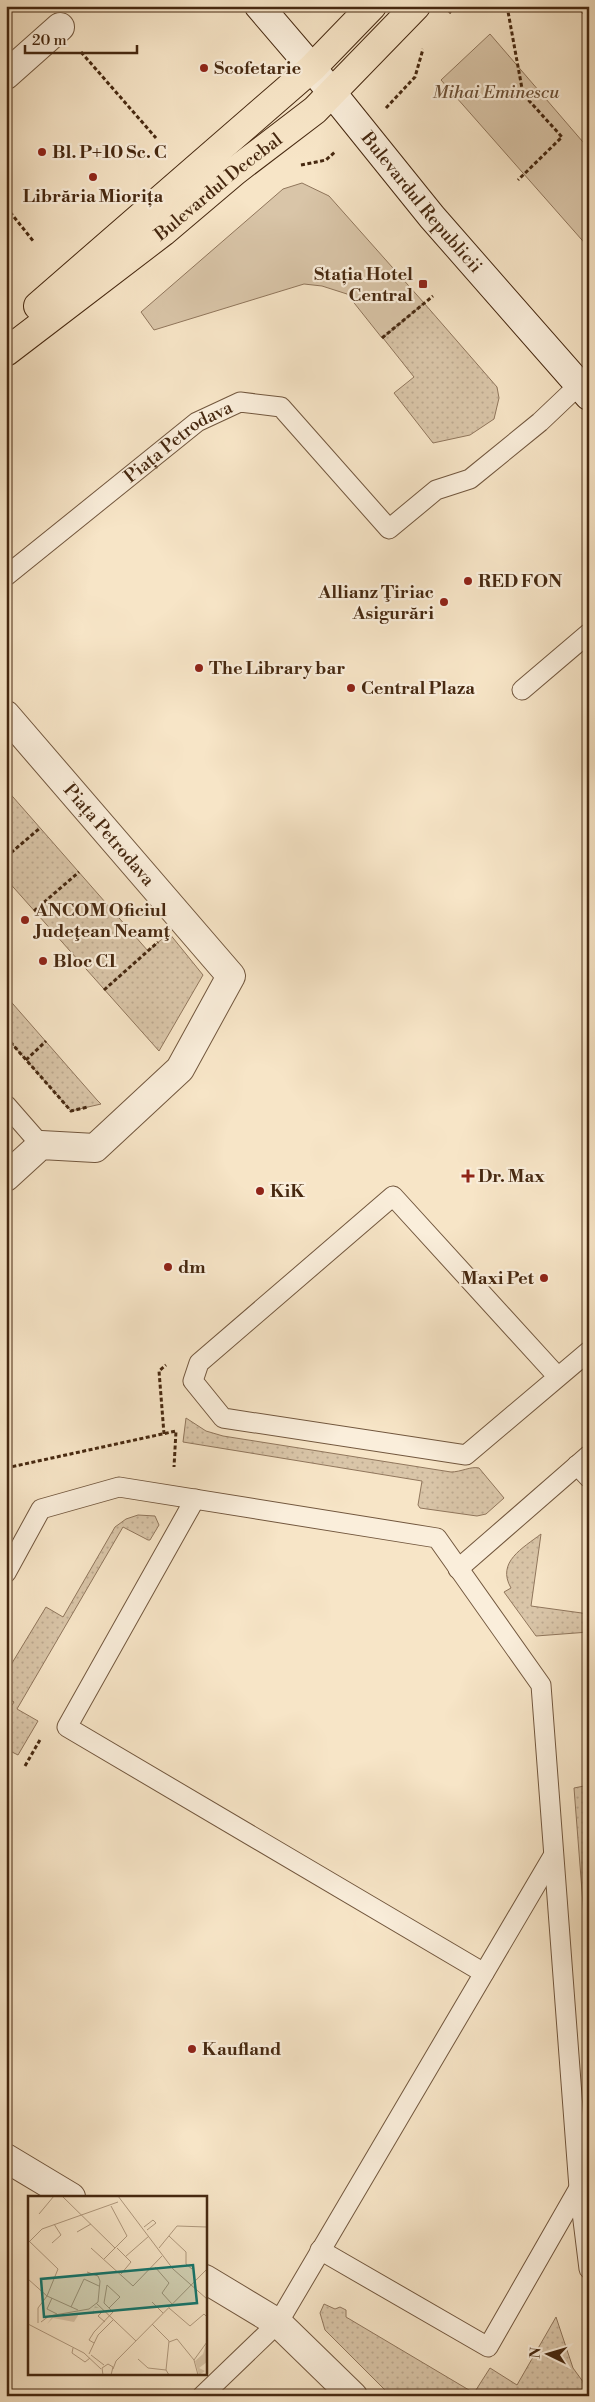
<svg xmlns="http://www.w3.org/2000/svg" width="595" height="2402" font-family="'Libre Bodoni',serif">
	<defs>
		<pattern id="grass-dots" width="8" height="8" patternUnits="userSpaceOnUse" patternTransform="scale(1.25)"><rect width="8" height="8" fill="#d9c5a8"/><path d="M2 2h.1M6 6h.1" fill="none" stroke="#bca990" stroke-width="1.8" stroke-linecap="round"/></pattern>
	</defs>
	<rect width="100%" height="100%" fill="#f7e5c7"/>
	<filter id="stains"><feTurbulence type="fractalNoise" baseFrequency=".004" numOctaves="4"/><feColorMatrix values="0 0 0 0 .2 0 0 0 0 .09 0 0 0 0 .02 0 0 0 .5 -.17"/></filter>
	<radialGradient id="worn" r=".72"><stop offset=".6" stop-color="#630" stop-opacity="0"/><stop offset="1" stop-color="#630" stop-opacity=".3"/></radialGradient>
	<g fill="url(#grass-dots)" stroke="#90765c">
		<polygon points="424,303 497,387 499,398 494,419 470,435 433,443 394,393 414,377 383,338"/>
		<polygon points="6,789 148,951 169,933 203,975 159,1051 6,879"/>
		<polygon points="6,996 97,1100 101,1104 71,1111 6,1037"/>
		<path d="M186 1418 206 1431 223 1436 451 1472C461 1472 471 1466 479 1468L504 1498 486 1514 477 1516 420 1508 418 1505 422 1481 183 1442Z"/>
		<polygon points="138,1515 155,1516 159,1525 150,1540 148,1540 123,1527 17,1709 38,1721 18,1755 6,1749 6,1714 14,1702 6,1697 6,1673 46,1607 63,1617 115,1527 126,1519"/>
		<path d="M541 1534 531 1606 589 1614V1632L536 1636 504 1592 511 1588C496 1562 523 1548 541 1534Z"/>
		<polygon points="589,1785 589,1919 586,1919 584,1917 574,1788"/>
		<polygon points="324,2304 335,2309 340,2307 346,2310 346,2317 474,2393 490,2368 517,2385 556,2317 573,2368 589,2390 589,2396 391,2396 325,2330 320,2313"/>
	</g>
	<g fill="#d9c5a8" stroke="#90765c">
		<polygon points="490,34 589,149 589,248 441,80"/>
		<polygon points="302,183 329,196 424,303 382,338 347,294 322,286 304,284 154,330 141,312 283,189"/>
	</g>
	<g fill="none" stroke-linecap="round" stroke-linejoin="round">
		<defs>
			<g id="lane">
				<path id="s1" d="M6 576 197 422 240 402 281 407 389 529 436 490 470 479 540 422 579 385"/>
				<polyline points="522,690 589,633"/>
				<polyline points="6,1105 41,1145"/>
				<polyline points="558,1377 393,1196 199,1363 193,1381 223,1418 466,1455 589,1351"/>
				<polyline points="577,1465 589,1478"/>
				<polyline points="195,1499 67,1727 484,1973"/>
				<polyline points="458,1569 589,1455"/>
				<polyline points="6,1573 41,1509 119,1487 437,1538 541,1685 579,2188 589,2269"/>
				<polyline points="320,2250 488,2347 579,2188"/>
				<polyline points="202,2396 278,2323 553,1856"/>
			</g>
			<g id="street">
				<polyline points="6,75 60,27"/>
				<path id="s2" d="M6 715 231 976 180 1069 95 1148 41 1145 6 1177"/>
				<polyline points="6,2158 71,2197"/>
				<polyline points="205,2279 278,2323 353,2396"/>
			</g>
			<g id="secondary">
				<path id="s3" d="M259 6 312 68 432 217 589 396"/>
			</g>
			<g id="primary">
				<polyline points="38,306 312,68 372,6"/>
				<path id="s4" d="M6 352 163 232 235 171 315 110 416 6"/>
			</g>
		</defs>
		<use href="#lane" stroke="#72573e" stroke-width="21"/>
		<use href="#street" stroke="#72573e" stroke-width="30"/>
		<use href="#secondary" stroke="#462810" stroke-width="30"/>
		<use href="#primary" stroke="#462810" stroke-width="30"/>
		<g stroke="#462810" stroke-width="3" stroke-dasharray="4 2.5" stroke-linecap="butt">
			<polyline points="507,6 523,94 562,137 518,180"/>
			<polyline points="577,6 587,16"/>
			<polyline points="449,13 455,6"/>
			<polyline points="81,52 156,138"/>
			<polyline points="386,108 415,77 423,49"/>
			<polyline points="301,165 326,160 336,151"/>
			<polyline points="6,207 34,242"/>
			<polyline points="382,338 433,296"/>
			<polyline points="6,790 7,789"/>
			<polyline points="6,857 40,828"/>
			<polyline points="34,911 79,872"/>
			<polyline points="104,990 158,942"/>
			<polyline points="6,1037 71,1111 88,1107"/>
			<polyline points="26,1060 46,1041"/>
			<polyline points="164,1434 159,1371 166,1365"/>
			<polyline points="6,1468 176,1431 174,1467"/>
			<polyline points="25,1766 41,1738"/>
		</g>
		<use href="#lane" stroke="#faeedb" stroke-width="19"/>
		<use href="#street" stroke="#faeedb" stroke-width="28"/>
		<use href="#secondary" stroke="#faeedb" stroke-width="28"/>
		<use href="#primary" stroke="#f7e5c7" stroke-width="28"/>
	</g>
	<g fill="#8f2418" stroke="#faeedb" stroke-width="2">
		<circle cx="204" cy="68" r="5"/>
		<circle cx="42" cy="152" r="5"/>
		<circle cx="93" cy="177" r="5"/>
		<rect x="418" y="279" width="10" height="10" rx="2.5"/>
		<circle cx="468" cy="581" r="5"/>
		<circle cx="444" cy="602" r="5"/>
		<circle cx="199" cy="668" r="5"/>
		<circle cx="351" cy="688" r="5"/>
		<circle cx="25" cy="920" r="5"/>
		<circle cx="43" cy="961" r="5"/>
		<path d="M465.5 1168.5h5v5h5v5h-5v5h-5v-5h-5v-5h5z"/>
		<circle cx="260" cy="1191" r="5"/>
		<circle cx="168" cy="1267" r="5"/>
		<circle cx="544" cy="1278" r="5"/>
		<circle cx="192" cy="2049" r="5"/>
	</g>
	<g text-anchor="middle" stroke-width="4.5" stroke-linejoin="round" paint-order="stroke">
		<g font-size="18" font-weight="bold" fill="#462810" stroke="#faeedb" text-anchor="start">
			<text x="214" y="74">Scofetarie</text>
			<text x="52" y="158">Bl. P+10 Sc. C</text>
			<text x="93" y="202" text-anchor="middle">Librăria Miorița</text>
			<text x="413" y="280" text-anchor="end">Stația Hotel<tspan x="413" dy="21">Central</tspan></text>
			<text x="478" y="587">RED FON</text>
			<text x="434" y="598" text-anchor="end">Allianz Ţiriac<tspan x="434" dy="21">Asigurări</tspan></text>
			<text x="209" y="674">The Library bar</text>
			<text x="361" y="694">Central Plaza</text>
			<text x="35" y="916">ANCOM Oficiul<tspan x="35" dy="21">Judeţean Neamţ</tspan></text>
			<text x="53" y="967">Bloc C1</text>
			<text x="478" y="1182">Dr. Max</text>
			<text x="270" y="1197">KiK</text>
			<text x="178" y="1273">dm</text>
			<text x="534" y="1284" text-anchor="end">Maxi Pet</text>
			<text x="202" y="2055">Kaufland</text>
		</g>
		<g font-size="18" font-style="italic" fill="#6b4f36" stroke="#faeedb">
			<text x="496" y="98">Mihai Eminescu</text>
		</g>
		<g font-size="18" fill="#462810" stroke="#faeedb">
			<text dy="6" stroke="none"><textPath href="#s4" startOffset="269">Bulevardul Decebal</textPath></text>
			<text dy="6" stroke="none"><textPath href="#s3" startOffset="255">Bulevardul Republicii</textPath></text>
			<text dy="6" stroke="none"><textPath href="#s1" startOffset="219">Piața Petrodava</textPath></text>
			<text dy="6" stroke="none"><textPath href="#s2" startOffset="158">Piața Petrodava</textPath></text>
		</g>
	</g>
	<g transform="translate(28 2196)">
		<rect width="179" height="179" fill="#f7e5c7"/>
		<path d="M67 110 71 112H66V118H51L46 126 25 122 19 128 24 121 65 116ZM178 148 179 166 171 172 177 175 171 179 167 165 175 158Z" fill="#d9c5a8"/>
		<path fill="none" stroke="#b0997e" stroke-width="1" d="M34 0 87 52M90 0 145 73 179 103M11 18 26 0M116 31 125 24 128 27 119 34M49 36 63 28M141 40 158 56V68L164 73M0 44 30 73 19 100 10 112V127M0 47 14 33 90 6M24 47 33 39 26 28M63 52 105 90 134 60M89 52 103 66 93 78M131 52 149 30 179 31M97 61 121 40M76 63 99 40 83 10M127 71 141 87 134 97 144 108M0 83 19 100 50 114M24 102 19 113 29 118M124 106 135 117M68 107 108 145M43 111 56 83 71 90M141 112 162 130 176 118 179 121M76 114 70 120 77 126M13 126 21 120 61 113 70 106 72 85 70 80 59 76M0 128 56 157 73 173M124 128 141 145 138 174 141 179M141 146 149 143 166 164 170 179M66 147 61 144 66 136 85 116 76 107 79 89 92 101 81 112M45 152 44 157 57 166 62 162M61 158 70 139 85 124M63 159 76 169M110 163 120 172 138 174M166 164 179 146M85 173 88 165 179 73M75 179 74 172 80 168 85 171 83 179"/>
		<path fill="#0f766e" fill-opacity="0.15" stroke="#0f766e" stroke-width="2.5" d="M165 69 169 107 16 121 13 83Z"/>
		<rect width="179" height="179" fill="none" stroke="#462810" stroke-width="2.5"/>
	</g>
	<rect width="595" height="2402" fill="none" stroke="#f7e5c7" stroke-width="25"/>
	<rect x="8" y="8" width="580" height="2387" fill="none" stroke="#462810" stroke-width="2.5"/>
	<rect x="12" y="12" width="570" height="2377" fill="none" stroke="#462810"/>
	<g transform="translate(548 2354) rotate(275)" stroke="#faeedb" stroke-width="4" paint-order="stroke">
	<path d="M0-4L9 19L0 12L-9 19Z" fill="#462810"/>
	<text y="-8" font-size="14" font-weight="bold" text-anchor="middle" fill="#462810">N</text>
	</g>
	<path d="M25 45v8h112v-8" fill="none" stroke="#462810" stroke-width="2.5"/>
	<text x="32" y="45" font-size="15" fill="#462810" stroke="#faeedb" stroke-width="4" paint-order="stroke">20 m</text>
	<rect width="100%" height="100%" filter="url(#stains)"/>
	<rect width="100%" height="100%" fill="url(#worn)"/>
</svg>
